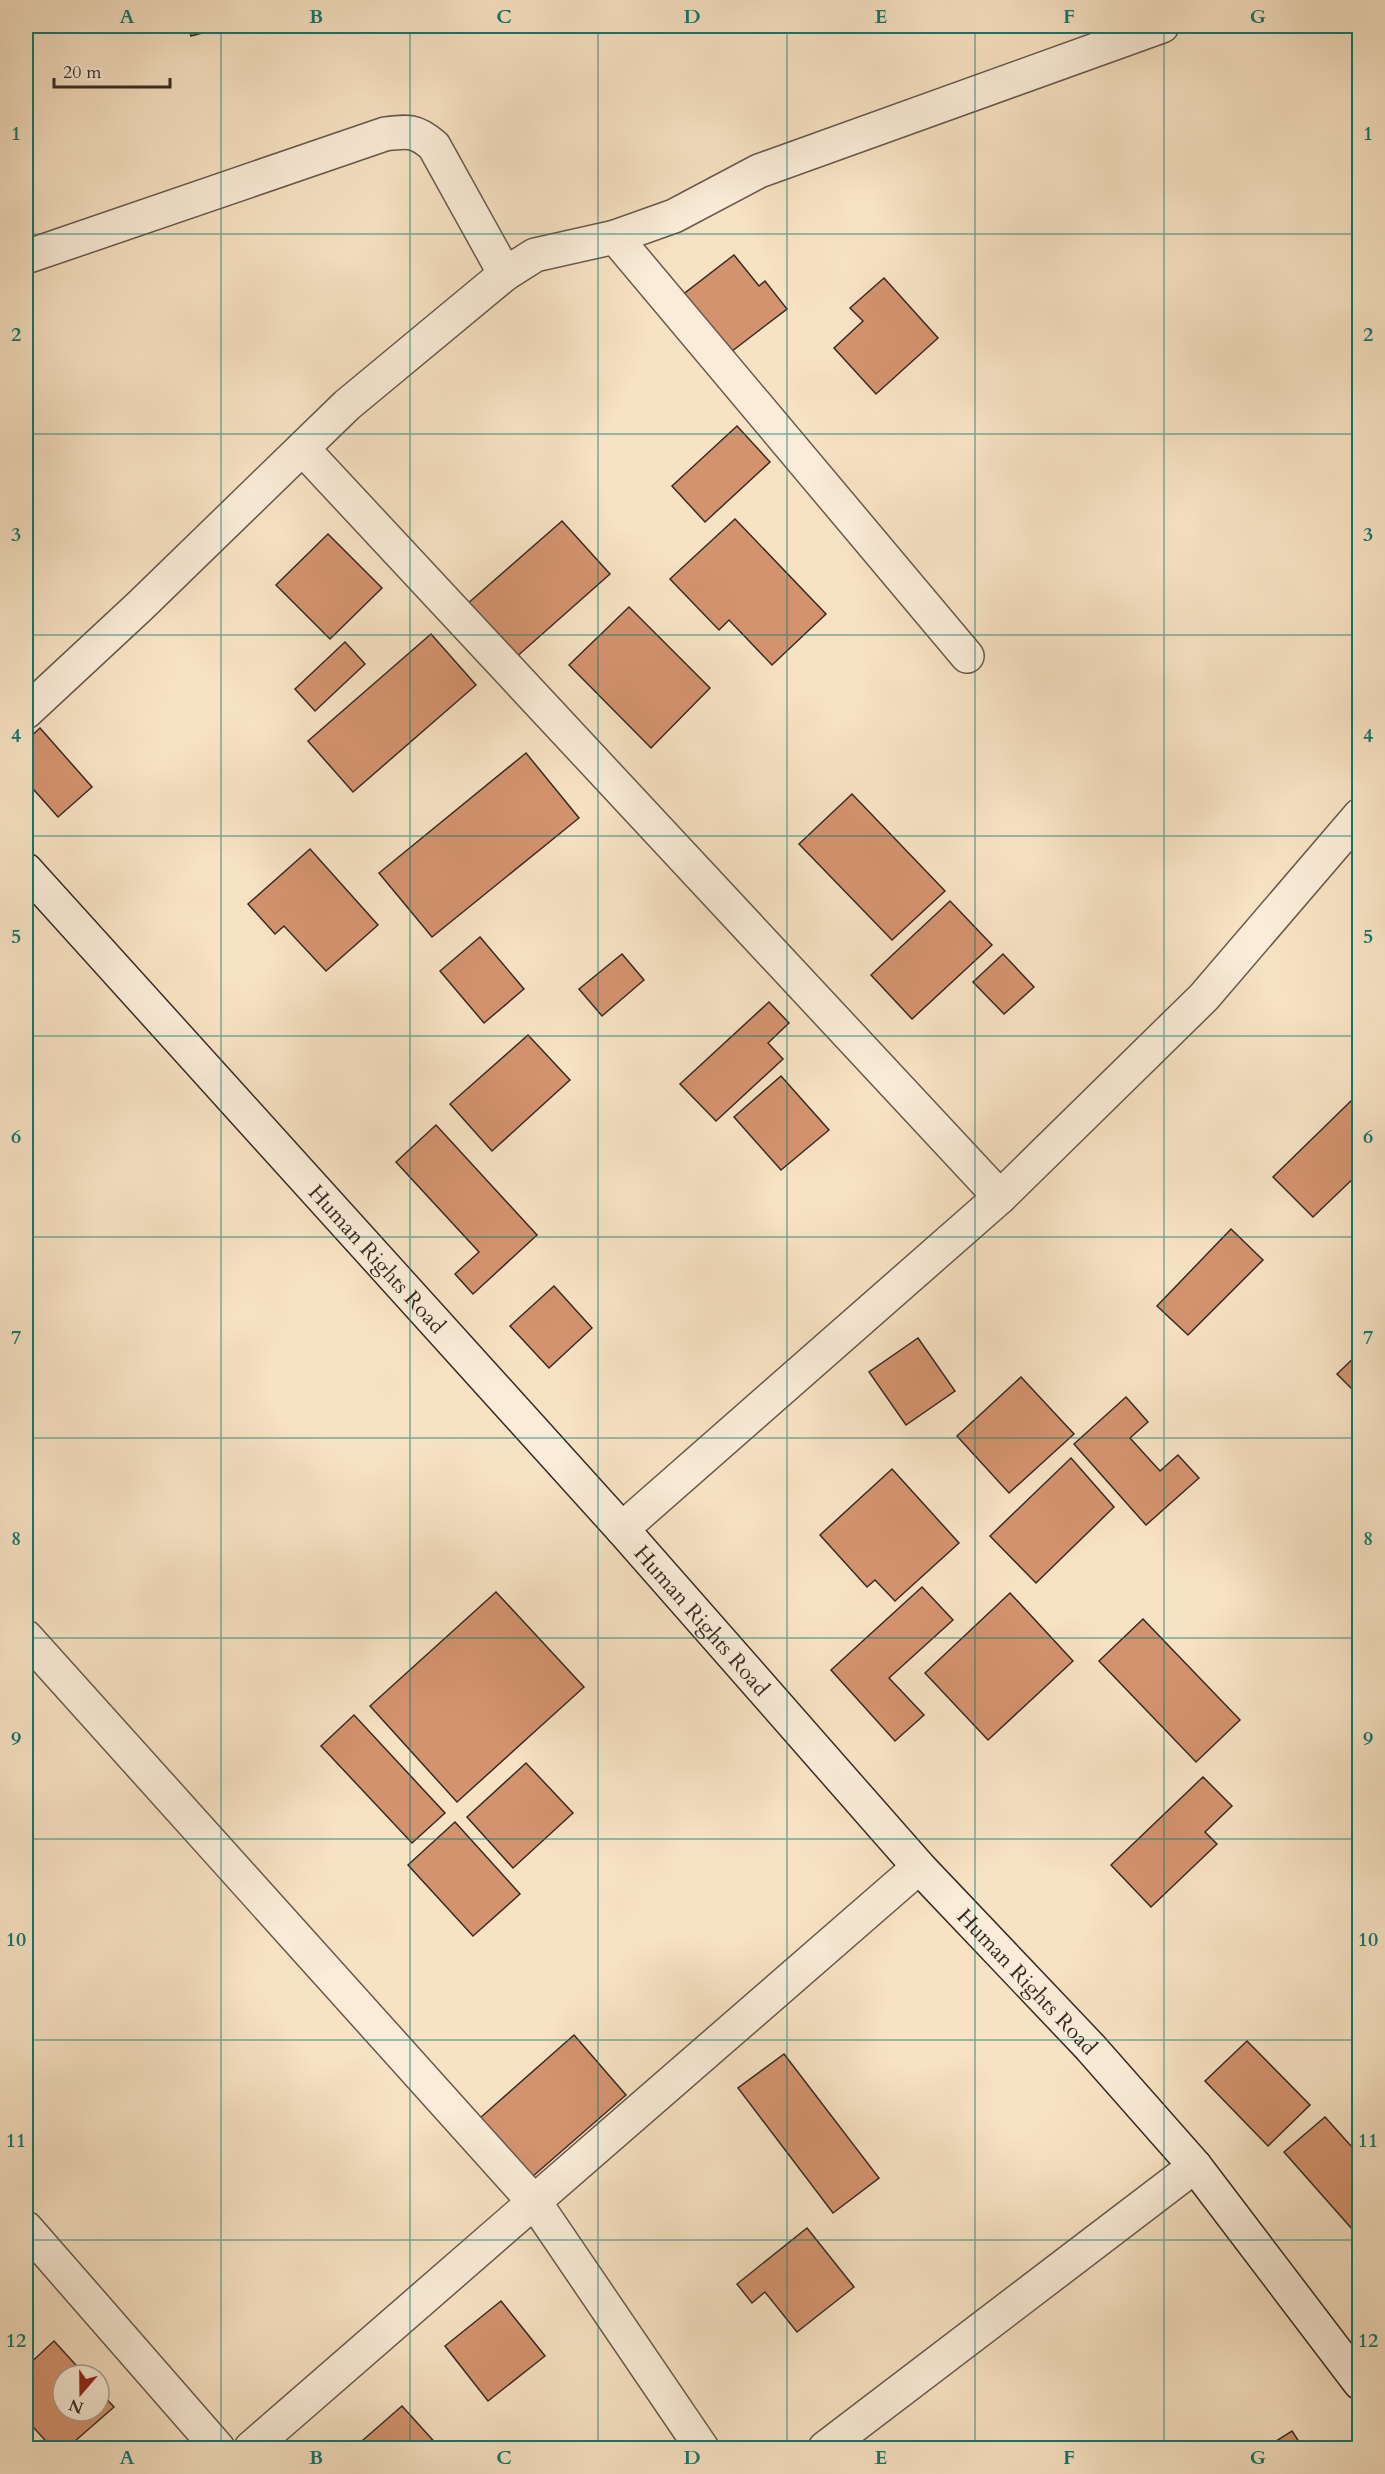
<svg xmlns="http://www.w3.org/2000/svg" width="1385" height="2474" font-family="Cardo,serif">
	<rect width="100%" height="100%" fill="#f7e2c3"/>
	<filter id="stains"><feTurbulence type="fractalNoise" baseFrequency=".00333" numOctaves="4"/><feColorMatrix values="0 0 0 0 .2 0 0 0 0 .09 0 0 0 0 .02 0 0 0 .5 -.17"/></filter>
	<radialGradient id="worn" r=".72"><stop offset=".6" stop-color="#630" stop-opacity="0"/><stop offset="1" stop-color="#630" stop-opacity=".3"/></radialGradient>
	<g fill="#d4936f" stroke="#382b26" stroke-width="1.5">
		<polygon points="188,26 228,26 191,36"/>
		<polygon points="734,255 759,286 765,281 787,309 727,355 681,296"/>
		<polygon points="884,278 938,338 876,394 834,348 863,321 850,308"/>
		<polygon points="737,426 770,462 705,522 672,486"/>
		<polygon points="735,519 826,614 772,665 729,620 719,630 670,579"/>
		<polygon points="562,521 610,574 514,659 466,605"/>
		<polygon points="328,534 382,588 330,639 276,585"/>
		<polygon points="629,607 710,688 651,748 569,665"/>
		<polygon points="431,634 476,685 353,792 308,741"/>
		<polygon points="345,642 365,664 315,711 295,689"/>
		<polygon points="40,728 92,787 58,817 26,781 26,741"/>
		<polygon points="526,753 579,818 432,937 379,873"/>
		<polygon points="852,794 945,891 892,940 799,844"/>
		<polygon points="310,849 378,925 326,971 284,926 275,934 248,904"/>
		<polygon points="950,901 992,945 912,1019 871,975"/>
		<polygon points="480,937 524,989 484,1023 440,971"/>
		<polygon points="622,954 644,980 602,1016 579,989"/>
		<polygon points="1003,954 1034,987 1004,1014 973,982"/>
		<polygon points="769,1002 789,1023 768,1043 783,1059 716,1121 680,1084"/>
		<polygon points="528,1035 570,1080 492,1151 450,1104"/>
		<polygon points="781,1076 829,1130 781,1170 734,1117"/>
		<polygon points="1354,1098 1360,1104 1360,1172 1313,1217 1273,1177"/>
		<polygon points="436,1125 537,1235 473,1294 455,1274 479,1252 396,1162"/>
		<polygon points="1231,1229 1263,1260 1188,1335 1157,1306"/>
		<polygon points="554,1286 592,1328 549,1368 510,1326"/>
		<polygon points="918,1338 955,1391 906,1425 869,1372"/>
		<polygon points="1360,1352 1360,1397 1337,1374"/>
		<polygon points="1021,1377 1074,1434 1009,1493 957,1436"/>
		<polygon points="1126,1397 1148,1422 1130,1438 1160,1471 1178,1455 1199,1478 1146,1525 1074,1444"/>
		<polygon points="1071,1458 1114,1507 1036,1583 990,1536"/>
		<polygon points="892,1469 959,1543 895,1601 875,1580 867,1587 820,1535"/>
		<polygon points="922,1587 953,1620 889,1678 924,1715 895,1741 831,1670"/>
		<polygon points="496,1592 584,1687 457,1802 370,1706"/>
		<polygon points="1010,1593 1073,1661 988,1740 925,1673"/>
		<polygon points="1143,1619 1240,1720 1196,1762 1099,1661"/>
		<polygon points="354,1715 445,1813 412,1843 321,1746"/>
		<polygon points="526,1763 573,1813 513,1868 467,1817"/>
		<polygon points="1203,1777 1232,1806 1205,1832 1217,1844 1151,1907 1111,1865"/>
		<polygon points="455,1822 520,1894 473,1936 408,1865"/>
		<polygon points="574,2035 626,2095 532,2177 480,2118"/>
		<polygon points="1247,2041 1310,2105 1268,2146 1205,2081"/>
		<polygon points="784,2054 879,2178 833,2213 738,2088"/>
		<polygon points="1325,2117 1360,2156 1360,2238 1284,2152"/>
		<polygon points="807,2228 854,2287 797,2332 765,2292 752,2303 737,2284"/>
		<polygon points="501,2301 545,2356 488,2401 445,2346"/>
		<polygon points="54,2341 85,2375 63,2375 63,2411 99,2411 99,2391 114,2407 67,2448 52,2448 26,2419 26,2367"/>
		<polygon points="402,2406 440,2448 370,2448 363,2440"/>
		<polygon points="1292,2431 1303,2448 1265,2448"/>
	</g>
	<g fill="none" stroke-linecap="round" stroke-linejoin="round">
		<defs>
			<g id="street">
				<polyline points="615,237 967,656"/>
				<path d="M26 257 385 134C408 131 416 130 434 146L505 274"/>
				<polyline points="303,449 1000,1197"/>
				<polyline points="26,712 140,606 347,405 505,274 535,255 615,237 674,216 759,171 1162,26"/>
				<polyline points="622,1529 1000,1197 1204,997 1360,815"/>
				<polyline points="26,1637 536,2204 702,2448"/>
				<polyline points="26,2228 218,2448"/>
				<polyline points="251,2448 919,1867"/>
				<polyline points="825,2448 1195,2166"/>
			</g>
			<g id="secondary">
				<path id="s1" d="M26 870 622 1529 919 1867 1090 2047 1195 2166 1360 2383"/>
			</g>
		</defs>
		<use href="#street" stroke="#68594d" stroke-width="36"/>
		<use href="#secondary" stroke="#382b26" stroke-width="36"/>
		<use href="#street" stroke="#faecd8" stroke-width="33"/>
		<use href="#secondary" stroke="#faecd8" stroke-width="33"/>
	</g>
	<path fill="none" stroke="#0f766e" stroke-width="1.5" stroke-opacity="0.55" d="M221 26V2448M410 26V2448M598 26V2448M787 26V2448M975 26V2448M1164 26V2448M26 234H1360M26 434H1360M26 635H1360M26 836H1360M26 1036H1360M26 1237H1360M26 1438H1360M26 1638H1360M26 1839H1360M26 2040H1360M26 2240H1360"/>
	<g text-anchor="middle" stroke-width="5" stroke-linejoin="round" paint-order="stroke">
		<g font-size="22" fill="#382b26" stroke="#faecd8">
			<text dy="8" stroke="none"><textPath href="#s1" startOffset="524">Human Rights Road</textPath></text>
			<text dy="8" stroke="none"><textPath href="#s1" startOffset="1010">Human Rights Road</textPath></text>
			<text dy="8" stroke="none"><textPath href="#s1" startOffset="1496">Human Rights Road</textPath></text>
		</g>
	</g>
	<rect width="1385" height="2474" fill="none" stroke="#f7e2c3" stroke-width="66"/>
	<g transform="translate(81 2393) rotate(200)"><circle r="28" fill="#faecd8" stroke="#ac9f91" stroke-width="1.5"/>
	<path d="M0-4.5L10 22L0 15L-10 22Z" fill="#8f2418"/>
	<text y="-9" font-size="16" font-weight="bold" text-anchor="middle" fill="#382b26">N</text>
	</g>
	<path d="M54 78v9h116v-9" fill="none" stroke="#382b26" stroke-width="3"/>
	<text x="63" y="78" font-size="18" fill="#382b26" stroke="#faecd8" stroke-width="4.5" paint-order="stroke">20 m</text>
	<rect x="33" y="33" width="1319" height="2408" fill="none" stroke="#0f766e" stroke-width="2"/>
	<g font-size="20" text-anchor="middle" font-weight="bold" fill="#0f766e">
		<text x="127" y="23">A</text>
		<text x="316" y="23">B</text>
		<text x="504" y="23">C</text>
		<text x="692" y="23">D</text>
		<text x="881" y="23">E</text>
		<text x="1069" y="23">F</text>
		<text x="1258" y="23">G</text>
		<text x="16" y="140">1</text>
		<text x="1368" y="140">1</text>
		<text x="16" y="341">2</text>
		<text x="1368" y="341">2</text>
		<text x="16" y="541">3</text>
		<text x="1368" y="541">3</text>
		<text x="16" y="742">4</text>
		<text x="1368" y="742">4</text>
		<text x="16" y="943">5</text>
		<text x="1368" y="943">5</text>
		<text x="16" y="1143">6</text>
		<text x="1368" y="1143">6</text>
		<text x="16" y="1344">7</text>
		<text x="1368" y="1344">7</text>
		<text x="16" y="1545">8</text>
		<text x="1368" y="1545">8</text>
		<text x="16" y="1745">9</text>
		<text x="1368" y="1745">9</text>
		<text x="16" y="1946">10</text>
		<text x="1368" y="1946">10</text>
		<text x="16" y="2147">11</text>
		<text x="1368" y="2147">11</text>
		<text x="16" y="2347">12</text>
		<text x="1368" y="2347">12</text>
		<text x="127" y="2464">A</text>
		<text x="316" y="2464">B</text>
		<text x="504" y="2464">C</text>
		<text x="692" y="2464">D</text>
		<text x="881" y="2464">E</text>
		<text x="1069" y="2464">F</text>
		<text x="1258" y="2464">G</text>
	</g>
	<rect width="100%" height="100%" filter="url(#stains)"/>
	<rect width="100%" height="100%" fill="url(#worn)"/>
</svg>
